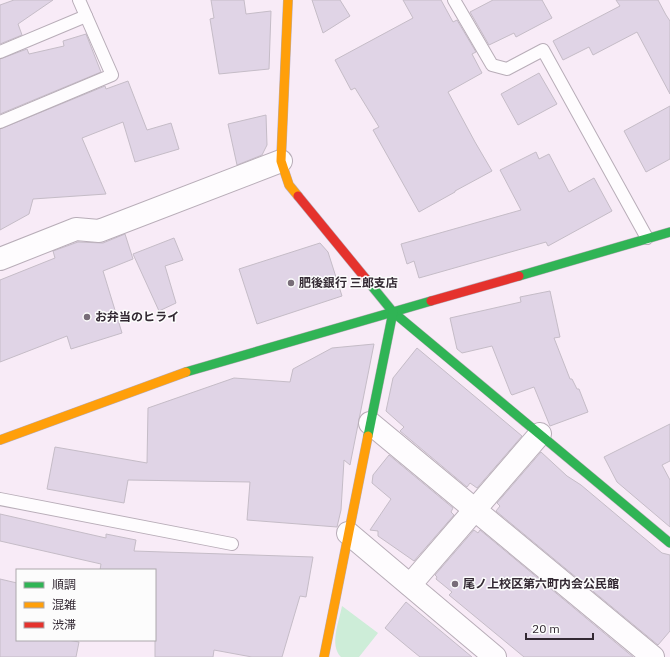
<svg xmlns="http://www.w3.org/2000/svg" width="670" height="657" font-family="'IBM Plex Sans','Noto Sans JP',sans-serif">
	<rect width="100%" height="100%" fill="#f8ebf7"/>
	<path fill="#cdedd8" d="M342 606 378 633 359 657H341C329 645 339 622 342 606Z"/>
	<g fill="#e0d4e6" stroke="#c5bcc7">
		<polygon points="14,0 53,0 18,24 22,35 0,44 0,5"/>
		<polygon points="211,0 244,0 246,14 271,11 269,69 219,74 210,19 214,18"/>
		<polygon points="312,0 340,0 350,16 323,33"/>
		<polygon points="403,0 441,0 453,22 457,20 476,52 472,54 482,73 448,92 475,142 492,171 455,191 455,192 419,212 373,130 379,127 355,88 351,90 335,60 413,18"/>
		<polygon points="493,0 542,0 552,18 516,37 514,33 489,45 470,12"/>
		<polygon points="616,0 658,0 666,15 670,21 670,94 637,32 593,55 589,47 563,60 553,41 620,6"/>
		<polygon points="86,34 101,72 0,114 0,59 27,49 29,54 64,46 63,41"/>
		<polygon points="539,73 557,104 518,125 501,94"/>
		<polygon points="128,81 147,130 171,123 179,149 135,162 123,122 82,138 106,194 33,199 29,214 0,230 0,129 105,86 106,89"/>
		<polygon points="670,106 670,159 646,172 624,131"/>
		<polygon points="266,115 267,145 262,155 237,165 228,124"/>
		<polygon points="536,152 539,159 549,154 569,192 594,178 612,211 548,246 546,242 419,278 414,261 407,264 401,244 521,210 500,170"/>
		<polygon points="125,234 133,259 103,271 122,333 71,349 67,336 0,362 0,280 55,258 53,251 78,242 103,243"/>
		<polygon points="174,238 183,260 165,266 176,303 159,311 133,254"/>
		<polygon points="320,243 328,252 342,296 257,324 239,269"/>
		<polygon points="550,291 560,337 554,338 570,379 572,379 577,389 579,389 588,412 550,426 534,387 512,395 511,394 492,346 462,353 457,349 450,318 521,302 520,297"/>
		<polygon points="374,344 350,465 344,460 341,510 337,527 247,520 250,482 128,480 124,503 47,489 55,447 147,463 148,408 234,378 290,382 293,369 332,348"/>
		<polygon points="417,348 522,436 477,488 470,483 467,487 400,431 404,427 386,411 393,378"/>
		<polygon points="670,424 670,461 662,465 670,480 670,527 617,482 604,457"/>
		<polygon points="541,452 567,476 581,485 662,553 670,555 670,631 658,645 496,511 500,506 497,503"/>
		<polygon points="389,455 453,508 451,512 454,515 414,561 378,536 378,531 370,530 391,499 372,483 373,475"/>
		<polygon points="0,514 106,538 106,534 136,540 134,551 313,557 306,597 300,596 282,657 252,657 214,650 213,657 155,657 155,570 100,570 101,564 0,541"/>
		<polygon points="474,530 478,533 480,530 633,657 524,657 449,595 452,592 436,579 437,577 435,575"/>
		<polygon points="0,579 17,583 17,640 68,640 79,642 76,657 0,657"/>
		<polygon points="406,602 472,657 420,657 409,648 385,628"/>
	</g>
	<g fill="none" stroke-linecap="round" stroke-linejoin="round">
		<defs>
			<g id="lane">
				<polyline points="454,0 492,65 507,69 543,50 647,238"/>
				<polyline points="0,52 86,16"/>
				<polyline points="0,122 112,75 79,0"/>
				<polyline points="0,499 232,544"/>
			</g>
			<g id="street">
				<polyline points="0,259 76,229 99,231 281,161"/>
				<polyline points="370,423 653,657"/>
				<polyline points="348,533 495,657"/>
				<polyline points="410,585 540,434"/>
			</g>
			<g id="fast">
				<polyline points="519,276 670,232"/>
				<polyline points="366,279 393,312 670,543"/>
				<polyline points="186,372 431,301"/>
				<polyline points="368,436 393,312"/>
			</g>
			<g id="slow">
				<polyline points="288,0 281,161 289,185 298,196"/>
				<polyline points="0,440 186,372"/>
				<polyline points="324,657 368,436"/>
			</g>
			<g id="jam">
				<polyline points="298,196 366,279"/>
				<polyline points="431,301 519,276"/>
			</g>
		</defs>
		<use href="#lane" stroke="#b8adb8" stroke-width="14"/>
		<use href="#street" stroke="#b8adb8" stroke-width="24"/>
		<use href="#fast" stroke="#b8adb8" stroke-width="10"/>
		<use href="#slow" stroke="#b8adb8" stroke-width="10"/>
		<use href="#jam" stroke="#b8adb8" stroke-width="10"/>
		<use href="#lane" stroke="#fefcfe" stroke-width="12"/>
		<use href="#street" stroke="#fefcfe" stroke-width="22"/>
		<use href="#fast" stroke="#30b455" stroke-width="9"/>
		<use href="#slow" stroke="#ff9f0a" stroke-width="9"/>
		<use href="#jam" stroke="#e5322d" stroke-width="9"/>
	</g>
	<g fill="#786d78" stroke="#fcfcfc" stroke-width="1.5">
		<circle cx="291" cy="283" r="4"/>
		<circle cx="87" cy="317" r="4"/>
		<circle cx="455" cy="584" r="4"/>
	</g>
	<g text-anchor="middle" stroke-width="3" stroke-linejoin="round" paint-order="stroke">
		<g font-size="12" font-weight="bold" fill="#332933" stroke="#fcfcfc" text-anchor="start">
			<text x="299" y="287">肥後銀行 三郎支店</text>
			<text x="95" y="321">お弁当のヒライ</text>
			<text x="463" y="588">尾ノ上校区第六町内会公民館</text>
		</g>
	</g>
	<rect x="16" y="569" width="140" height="72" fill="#fcfcfc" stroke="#aca8ac"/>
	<rect x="24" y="582" width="20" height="6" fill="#30b455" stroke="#aca8ac"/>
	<text x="52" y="589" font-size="12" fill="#332933">順調</text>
	<rect x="24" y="602" width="20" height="6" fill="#ff9f0a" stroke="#aca8ac"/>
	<text x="52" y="609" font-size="12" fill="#332933">混雑</text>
	<rect x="24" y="622" width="20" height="6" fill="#e5322d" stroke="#aca8ac"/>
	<text x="52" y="629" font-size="12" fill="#332933">渋滞</text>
	<path d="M526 633v6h67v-6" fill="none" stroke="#332933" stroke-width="2"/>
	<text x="532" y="633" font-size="12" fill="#332933" stroke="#fcfcfc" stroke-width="3" paint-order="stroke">20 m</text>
</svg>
